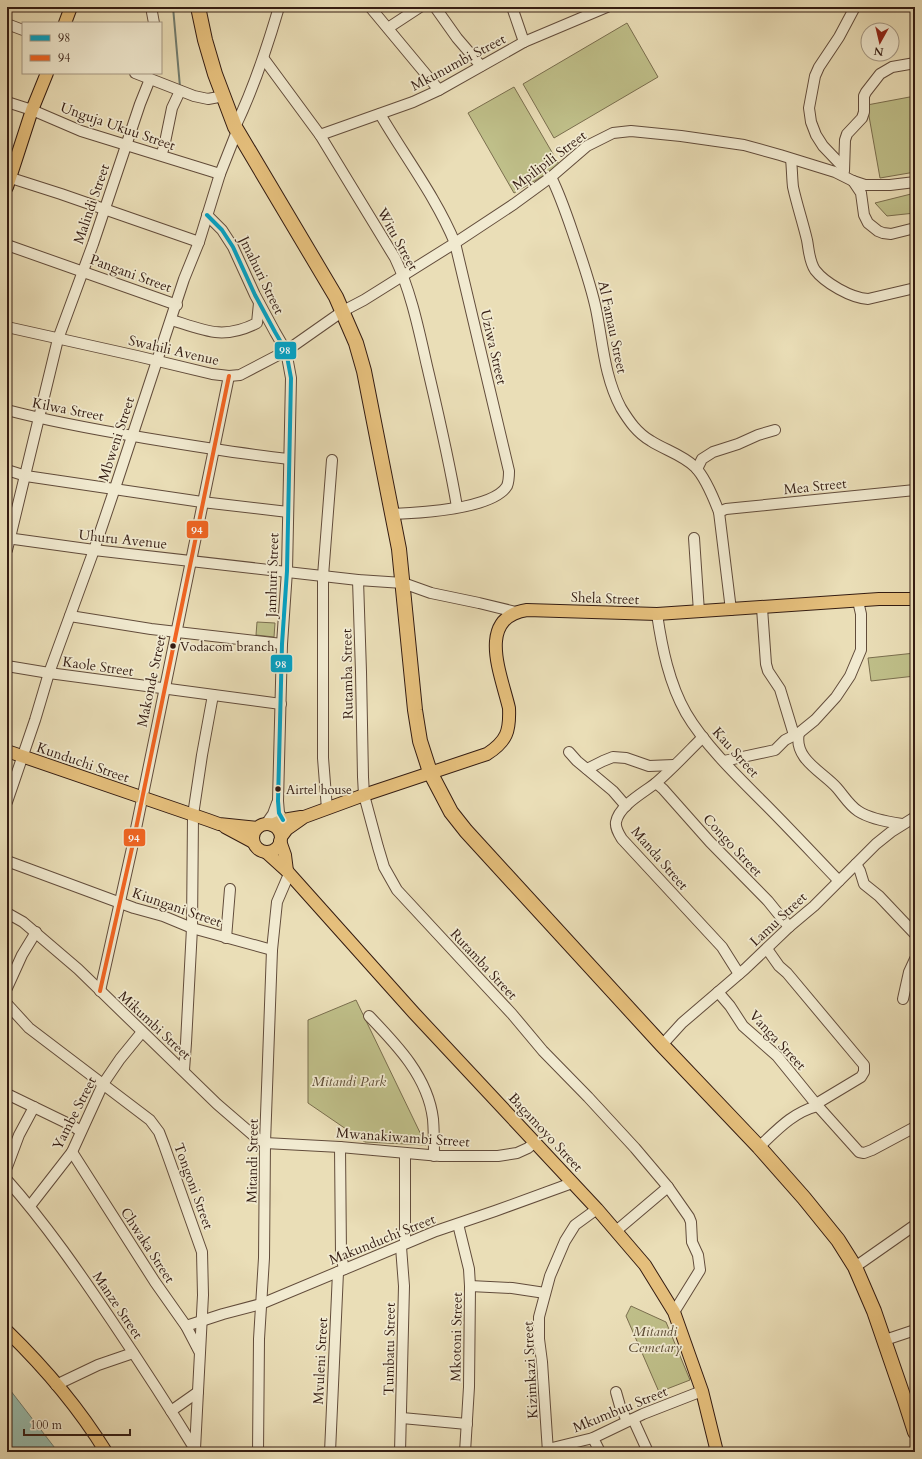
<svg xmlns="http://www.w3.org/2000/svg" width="922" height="1459" font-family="Cardo,serif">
	<rect width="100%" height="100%" fill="#eadeb7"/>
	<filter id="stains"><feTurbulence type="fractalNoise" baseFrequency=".005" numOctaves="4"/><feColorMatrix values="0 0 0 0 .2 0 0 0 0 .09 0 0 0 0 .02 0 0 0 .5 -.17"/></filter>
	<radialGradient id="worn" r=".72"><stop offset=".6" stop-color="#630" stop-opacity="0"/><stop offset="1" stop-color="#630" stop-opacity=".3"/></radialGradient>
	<g fill="#bfbf89" stroke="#7a6e4e">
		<polygon points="627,23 658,77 554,138 523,84"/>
		<polygon points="514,87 560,166 514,193 468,113"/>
		<polygon points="915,96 915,172 880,178 867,105"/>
		<polygon points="915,193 915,213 887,216 875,203"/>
		<polygon points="257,622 275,623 274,637 256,635"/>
		<polygon points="915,653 915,676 871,681 868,658"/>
		<polygon points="356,1000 426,1145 365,1142 308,1103 308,1020"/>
		<polygon points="631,1306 666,1322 690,1380 659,1392 626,1316"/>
	</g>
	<polygon fill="#98bcad" stroke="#707c6f" points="7,1386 58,1452 7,1452"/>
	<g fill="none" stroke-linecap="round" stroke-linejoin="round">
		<polyline stroke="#707c6f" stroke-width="2" points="173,7 180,87"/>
		<defs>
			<g id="minor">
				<polyline points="151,7 154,23"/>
				<polyline points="370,7 439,90"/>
				<polyline points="435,7 457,38 481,66"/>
				<polyline points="512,7 524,42"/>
				<polyline points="7,24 23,30"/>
				<polyline points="388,28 420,7"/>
				<path d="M264 59 320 135 395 258C411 291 419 331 427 366 438 413 449 459 457 507"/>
				<polyline points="135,73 194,96 208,99 224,96"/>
				<polyline points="7,102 32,110 81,131 220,174"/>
				<path d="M380 114C405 157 436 197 455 243L509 471C509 476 509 481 507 486 493 509 419 513 393 514"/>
				<path d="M235 127C254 88 267 48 279 7"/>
				<polyline points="320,135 413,102 439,90 524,42 607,7"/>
				<polyline points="161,155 164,147 172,108 180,91"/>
				<path d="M791 159C792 168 792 178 793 187 797 205 803 223 807 240 809 250 809 261 815 270 825 283 851 298 868 299L915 288"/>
				<polyline points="844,168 823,146 816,135 811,122 809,108 815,76 819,67 839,37 855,7"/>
				<polyline points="844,171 845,140 847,134 862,118 864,112 864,96 866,92 880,74 892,67 915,63"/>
				<path d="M551 177C562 199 569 222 577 245 584 266 591 286 596 309 603 343 604 376 621 408 629 421 637 433 651 441 665 450 683 455 695 467 705 477 714 499 719 512L731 610"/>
				<polyline points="11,178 61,194 199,242"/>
				<polyline points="853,181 861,193 864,215 868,223 878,231 883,233 891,234 915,228"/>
				<polyline points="207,215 222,230 233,247 255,295 275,332 286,351 291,378 287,571 282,644 278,801 279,813 283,820"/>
				<polyline points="7,245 177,305"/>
				<path d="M172 320C206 331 223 340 257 323L259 303"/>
				<polyline points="7,327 137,356 212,374 229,376 240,375 286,351 343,311 364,300 455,243 514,204 551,177 587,146 613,133 631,131 681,136 744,145 780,155 835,172 853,181 865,185 890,185 915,182"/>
				<path d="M7 410C52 422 98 430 145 438 193 446 241 454 289 459"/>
				<polyline points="697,469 702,459 713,452 738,444 758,435 775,430"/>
				<polyline points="7,470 26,476 202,502 288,512"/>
				<polyline points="719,512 726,509 746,507 915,490"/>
				<polyline points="7,538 94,550 358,580 403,583 431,593 479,603 516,612"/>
				<polyline points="694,538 699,612"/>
				<polyline points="7,550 58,339 93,244 140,104 150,79"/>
				<polyline points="358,580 361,672 363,777 364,795 378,847 384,867 397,890 512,1014 543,1051 588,1097 635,1148 668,1187 689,1217 691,1222 692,1242 698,1255 700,1270 674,1312"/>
				<polyline points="762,608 766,664 768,671 780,689 794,735"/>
				<path d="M657 614C662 648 669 683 686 713 704 744 738 777 763 802 789 828 814 855 839 881"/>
				<polyline points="70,616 151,629 282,644"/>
				<polyline points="7,666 49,673 281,704"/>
				<path d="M799 733C793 759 823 772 837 788 844 796 849 805 858 811 870 819 888 822 902 824"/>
				<path d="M703 737C688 752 673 768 657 782 645 792 619 805 616 822 615 828 619 834 622 839L722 947 739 974"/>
				<polyline points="569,752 577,761 613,791 626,806"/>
				<polyline points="724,761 775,750 785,740 799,733 815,720 836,697 850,676 861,650 861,614 858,601"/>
				<polyline points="587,769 603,761 613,757 626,758 649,766 674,765"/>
				<polyline points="656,783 663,789 710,842 768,901 789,927"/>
				<polyline points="7,802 35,720 49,673 94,550 115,488 184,279 199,242 220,174 237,131"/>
				<polyline points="327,809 323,758 323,576 332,460"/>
				<polyline points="266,824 273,814 277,803"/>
				<polyline points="7,861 134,908 163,916 192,928 272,950"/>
				<polyline points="856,864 860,871 864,884 879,896 915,934"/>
				<polyline points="7,913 23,922 78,969 217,1104 254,1136 265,1143 340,1147 440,1156 498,1156 517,1153 528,1148 535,1142"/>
				<polyline points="226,938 230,889"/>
				<polyline points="767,949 779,966 787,973 864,1065 864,1072 861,1077 816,1104"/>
				<polyline points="7,988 22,955 36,932"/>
				<polyline points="100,991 132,848 229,376"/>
				<polyline points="718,992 730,1006 743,1026 777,1056 816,1104 859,1152 864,1153 872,1150 915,1127"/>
				<polyline points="903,999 909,972 915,959"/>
				<polyline points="7,1004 29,1028 150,1120 159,1132 164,1145 202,1252 203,1295 195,1449"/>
				<path d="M369 1016C397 1045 428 1077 433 1119 434 1131 434 1144 434 1156"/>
				<polyline points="662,1045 682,1023 745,969 789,927 814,906 876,844 891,832 915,817"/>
				<polyline points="184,1070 186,1043 192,928 193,815 202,755 213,695"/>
				<polyline points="7,1094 73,1126 80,1131"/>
				<polyline points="340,1147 341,1255 344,1269"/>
				<path d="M759 1147C777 1130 793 1112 818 1106"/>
				<polyline points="72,1152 155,1282 186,1326 199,1351"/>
				<polyline points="405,1153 405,1243"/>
				<polyline points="7,1167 19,1135 34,1107"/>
				<path d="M7 1180C46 1224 79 1272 112 1321 141 1364 169 1407 196 1451"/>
				<polyline points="30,1206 72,1152 103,1084 120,1059 142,1032"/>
				<polyline points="458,1224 469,1269 470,1286 469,1387 465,1452"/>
				<polyline points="616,1231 668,1187"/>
				<polyline points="855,1267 915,1225"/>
				<polyline points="470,1286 512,1288 545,1293"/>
				<polyline points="186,1326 223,1314 261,1304 436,1231 495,1211 572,1183"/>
				<polyline points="885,1340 915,1330"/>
				<polyline points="56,1385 98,1365 133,1353"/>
				<polyline points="616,1392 620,1406 627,1421"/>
				<polyline points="171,1411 198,1392"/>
				<polyline points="402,1418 467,1424"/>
				<polyline points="633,1419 648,1452"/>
				<polyline points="593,1438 600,1452"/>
				<polyline points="548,1449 593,1438 643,1414 702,1391"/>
				<polyline points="258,1452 259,1339 264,1258 265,1143 272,950 277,902 289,874"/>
				<polyline points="330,1452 338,1272"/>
				<polyline points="400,1452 404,1286 401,1247"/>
				<polyline points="548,1452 542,1362 539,1339 539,1317 550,1276 565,1241 575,1225 597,1209"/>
			</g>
			<g id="major">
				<polyline points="65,23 71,7"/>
				<polyline points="7,187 32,110 47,73"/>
				<polyline points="7,751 208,820 219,824 257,828"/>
				<circle cx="267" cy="838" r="14"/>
				<polyline points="272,825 283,820 301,817"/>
				<polyline points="225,827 253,842"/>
				<path d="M281 837 287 829 304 817 364 795 487 754C507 741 510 731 509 708 501 674 476 618 527 610L657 614 879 599H915"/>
				<polyline points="280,841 285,855 287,871"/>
				<polyline points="266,852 287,871 414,1013 597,1209 645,1265 674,1312 702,1391 717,1452"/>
				<path d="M7 1331C44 1367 79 1408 106 1452"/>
			</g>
			<polyline id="highway" points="198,7 205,40 215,74 235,127 336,297 356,343 364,371 399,549 415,710 420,741 430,772 451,812 466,831 662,1045 759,1147 804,1198 838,1240 855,1267 874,1311 905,1401 915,1432"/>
		</defs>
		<use href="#minor" stroke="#624c3b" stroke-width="12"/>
		<use href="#major" stroke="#341c12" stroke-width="14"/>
		<use href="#highway" stroke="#341c12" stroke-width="16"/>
		<use href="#minor" stroke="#f1ead0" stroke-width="10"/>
		<use href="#major" stroke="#e5bf7c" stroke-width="12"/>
		<use href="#highway" stroke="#e5bf7c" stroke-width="14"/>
		<defs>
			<polyline id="bus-1" points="207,215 222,230 233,247 255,295 275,332 286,351 291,378 287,571 282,644 278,801 279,813 283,820"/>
			<polyline id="bus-2" points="100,991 132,848 229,376"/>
		</defs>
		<use href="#bus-1" stroke="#f1ead0" stroke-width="7"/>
		<use href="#bus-2" stroke="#f1ead0" stroke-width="7"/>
		<use href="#bus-1" stroke="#03a2c5" stroke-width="4"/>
		<use href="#bus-2" stroke="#f26522" stroke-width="4"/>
	</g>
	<g fill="#341c12" stroke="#f1ead0" stroke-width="1.5">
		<circle cx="173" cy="646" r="3.5"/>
		<circle cx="278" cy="789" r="3.5"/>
	</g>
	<g text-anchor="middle" stroke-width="3.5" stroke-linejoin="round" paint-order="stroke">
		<g font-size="13" fill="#341c12" stroke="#f1ead0" text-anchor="start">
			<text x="180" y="651">Vodacom branch</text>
			<text x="286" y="794">Airtel house</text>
		</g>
		<g font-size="14" fill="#341c12" stroke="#f1ead0">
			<text transform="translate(458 62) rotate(-28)" y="5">Mkunumbi Street</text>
			<text transform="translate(118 126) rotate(19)" y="5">Unguja Ukuu Street</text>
			<text transform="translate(549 160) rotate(-37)" y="5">Mpilipili Street</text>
			<text transform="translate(91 204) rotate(-71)" y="5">Malindi Street</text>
			<text transform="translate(398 239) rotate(61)" y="5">Witu Street</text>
			<text transform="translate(131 273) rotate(20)" y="5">Pangani Street</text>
			<text transform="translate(262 275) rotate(64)" y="5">Jmahuri Street</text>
			<text transform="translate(613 327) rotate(78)" y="5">Al Famau Street</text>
			<text transform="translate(494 347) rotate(77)" y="5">Uziwa Street</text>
			<text transform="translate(174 350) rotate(13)" y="5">Swahili Avenue</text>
			<text transform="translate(68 409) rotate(11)" y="5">Kilwa Street</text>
			<text transform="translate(116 439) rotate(-72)" y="5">Mbweni Street</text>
			<text transform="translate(815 486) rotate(-6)" y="5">Mea Street</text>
			<text transform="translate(123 539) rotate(6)" y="5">Uhuru Avenue</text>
			<text transform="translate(272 575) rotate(-88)" y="5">Jamhuri Street</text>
			<text transform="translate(605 598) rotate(2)" y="5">Shela Street</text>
			<text transform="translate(98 666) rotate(8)" y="5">Kaole Street</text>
			<text transform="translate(347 674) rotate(-91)" y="5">Rutamba Street</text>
			<text transform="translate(151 681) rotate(-78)" y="5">Makonde Street</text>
			<text transform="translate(736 752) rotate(48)" y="5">Kau Street</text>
			<text transform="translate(83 762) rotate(19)" y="5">Kunduchi Street</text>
			<text transform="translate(733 845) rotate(47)" y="5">Congo Street</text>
			<text transform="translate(660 858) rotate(49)" y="5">Manda Street</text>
			<text transform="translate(177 907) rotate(19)" y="5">Kiungani Street</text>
			<text transform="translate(778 919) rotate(-43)" y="5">Lamu Street</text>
			<text transform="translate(484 964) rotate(47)" y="5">Rutamba Street</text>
			<text transform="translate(155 1025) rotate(43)" y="5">Mikumbi Street</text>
			<text transform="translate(778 1040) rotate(47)" y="5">Vanga Street</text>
			<text transform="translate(74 1113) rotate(-63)" y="5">Yambe Street</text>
			<text transform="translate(546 1132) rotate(47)" y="5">Bagamoyo Street</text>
			<text transform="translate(403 1137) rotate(4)" y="5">Mwanakiwambi Street</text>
			<text transform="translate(252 1161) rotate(-89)" y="5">Mitandi Street</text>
			<text transform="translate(194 1186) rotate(70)" y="5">Tongoni Street</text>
			<text transform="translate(382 1239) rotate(-22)" y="5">Makunduchi Street</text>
			<text transform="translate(148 1245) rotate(57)" y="5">Chwaka Street</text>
			<text transform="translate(118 1305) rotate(56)" y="5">Manze Street</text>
			<text transform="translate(456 1337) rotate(-89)" y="5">Mkotoni Street</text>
			<text transform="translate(389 1349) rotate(-89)" y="5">Tumbatu Street</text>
			<text transform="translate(320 1361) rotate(-87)" y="5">Mvuleni Street</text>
			<text transform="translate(530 1370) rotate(-93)" y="5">Kizimkazi Street</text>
			<text transform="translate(620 1409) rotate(-22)" y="5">Mkumbuu Street</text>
		</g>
		<g font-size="14" font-style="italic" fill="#5e4d36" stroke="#f1ead0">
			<text x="349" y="1086">Mitandi Park</text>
			<text x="655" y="1336">Mitandi<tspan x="655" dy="16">Cemetary</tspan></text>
		</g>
	</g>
	<g stroke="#f1ead0" stroke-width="1.5">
		<rect x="274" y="341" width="23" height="19" rx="4" fill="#03a2c5"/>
		<rect x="186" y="520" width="23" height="19" rx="4" fill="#f26522"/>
		<rect x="270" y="654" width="23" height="19" rx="4" fill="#03a2c5"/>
		<rect x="123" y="828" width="23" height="19" rx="4" fill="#f26522"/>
	</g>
	<g font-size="11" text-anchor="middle" font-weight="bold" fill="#fff">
		<text x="285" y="354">98</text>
		<text x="197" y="534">94</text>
		<text x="281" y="668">98</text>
		<text x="134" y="842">94</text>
	</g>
	<rect width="922" height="1459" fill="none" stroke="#eadeb7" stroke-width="24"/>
	<rect x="8" y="8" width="906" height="1443" fill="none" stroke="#341c12" stroke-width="2"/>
	<rect x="12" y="12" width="898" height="1435" fill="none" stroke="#341c12"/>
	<rect x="22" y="22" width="140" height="52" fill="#f1ead0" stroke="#a59884"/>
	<rect x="30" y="35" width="20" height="6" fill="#03a2c5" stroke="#a59884"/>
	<text x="58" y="42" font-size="12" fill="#341c12">98</text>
	<rect x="30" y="55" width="20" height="6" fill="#f26522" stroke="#a59884"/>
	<text x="58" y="62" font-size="12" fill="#341c12">94</text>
	<g transform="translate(880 42) rotate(188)"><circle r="19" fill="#f1ead0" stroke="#a59884"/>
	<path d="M0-3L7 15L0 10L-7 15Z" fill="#8f2418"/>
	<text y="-6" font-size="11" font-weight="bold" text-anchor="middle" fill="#341c12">N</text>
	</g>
	<path d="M24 1429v6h106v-6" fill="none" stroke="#341c12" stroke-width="2"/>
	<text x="30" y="1429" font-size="12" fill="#341c12" stroke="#f1ead0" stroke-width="3" paint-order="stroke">100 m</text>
	<rect width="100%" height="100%" filter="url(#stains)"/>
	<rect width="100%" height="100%" fill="url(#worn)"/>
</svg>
